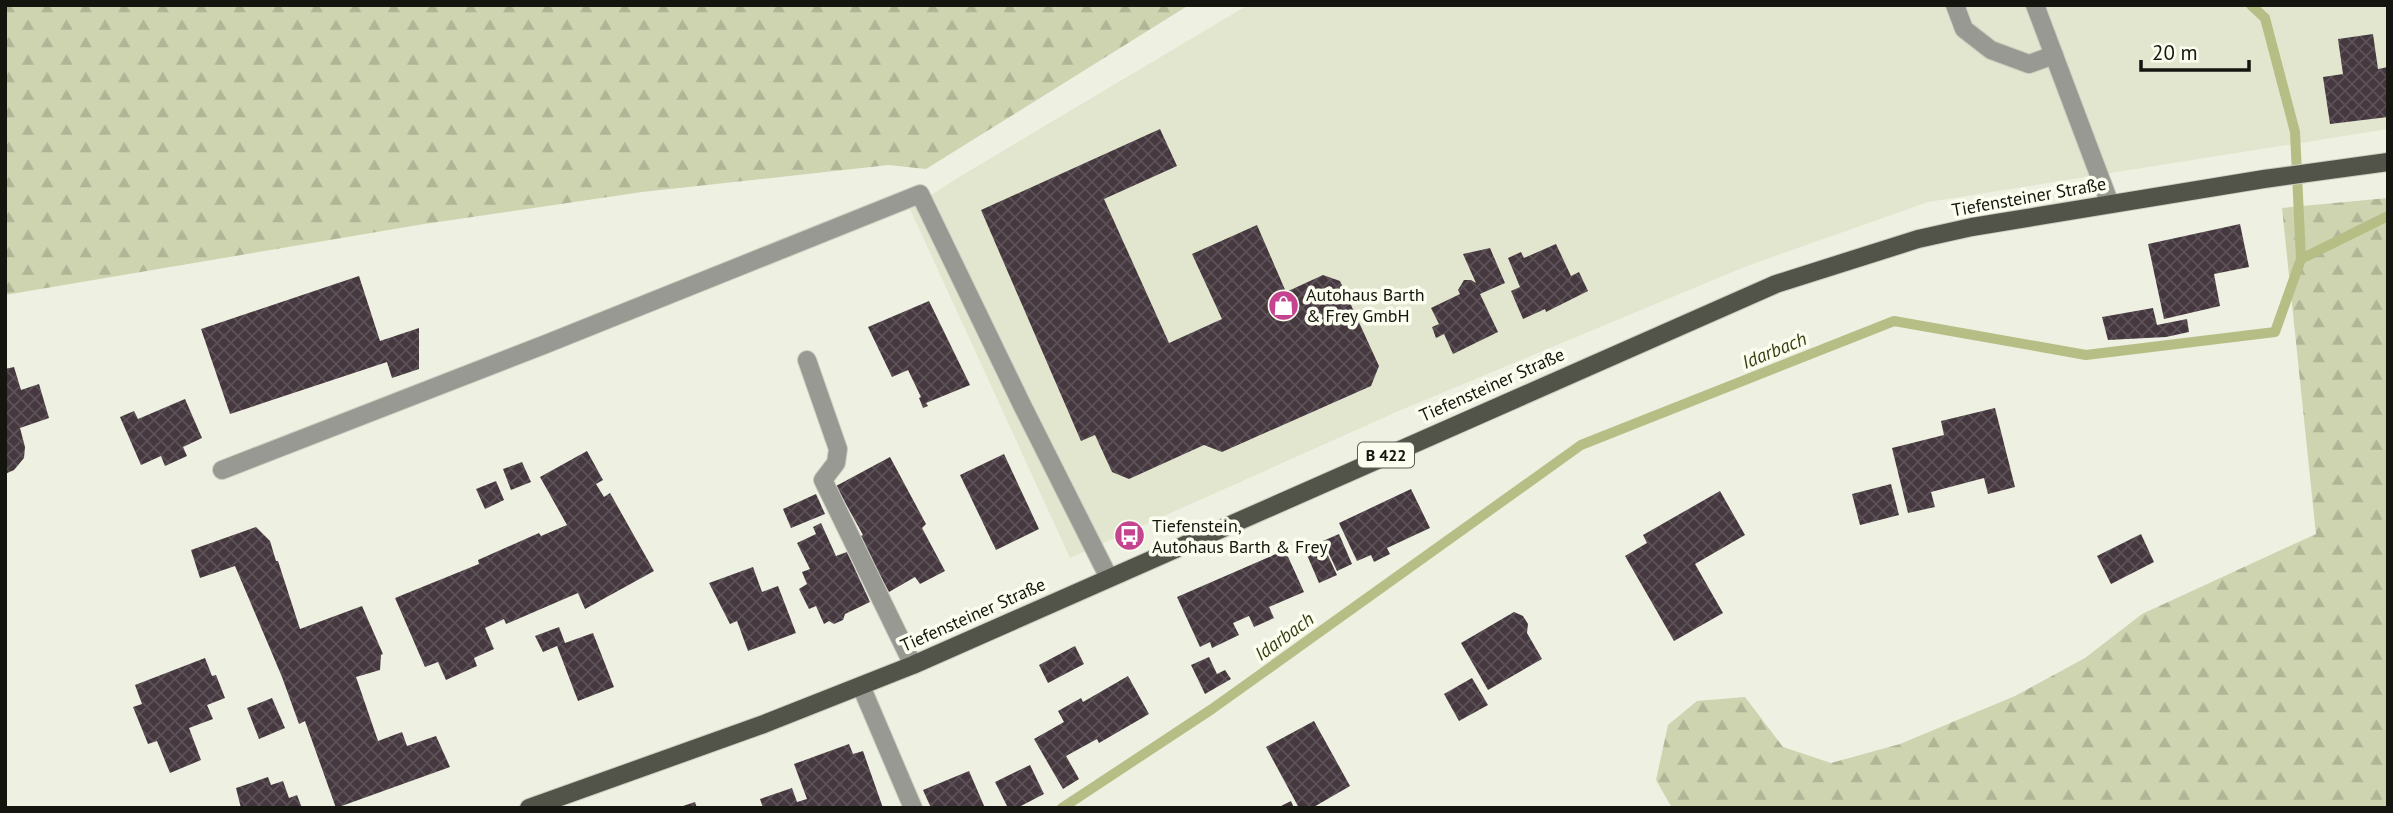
<svg xmlns="http://www.w3.org/2000/svg" width="2393" height="813" font-family="'PT Sans',sans-serif">
	<defs>
		<pattern id="forest-firs" width="22" height="20" patternUnits="userSpaceOnUse" patternTransform="scale(1.75)"><rect width="22" height="20" fill="#ced4b0"/><path d="M5 1l3.5 6h-7zM16 11l3.5 6h-7z" fill="#b0b596"/></pattern>
		<pattern id="building-cross-hatch" width="8" height="8" patternUnits="userSpaceOnUse" patternTransform="scale(1.75)"><rect width="8" height="8" fill="#45383f"/><path d="M0 0l8 8M0 8l8-8" fill="none" stroke="#5c5257"/></pattern>
	</defs>
	<rect width="100%" height="100%" fill="#eef0e1"/>
	<polygon fill="#e2e6cf" points="1248,5 2388,5 2388,129 1928,202 1747,266 1401,410 1070,558 910,209 959,177"/>
	<g fill="url(#forest-firs)">
		<polygon points="5,5 1189,5 926,169 889,165 642,192 424,224 5,295"/>
		<polygon points="2388,198 2388,808 1672,808 1656,780 1668,725 1697,701 1745,697 1783,747 1831,763 1900,744 2015,696 2085,658 2142,614 2316,534 2282,208"/>
	</g>
	<g fill="none" stroke-linecap="round" stroke-linejoin="round">
		<g stroke="#b6be86" stroke-width="10">
			<polyline points="2301,259 2388,216"/>
			<polyline points="1062,808 1212,709 1581,445 1894,321 2086,355 2275,332 2301,259 2295,132 2265,18 2251,5"/>
		</g>
	</g>
	<g fill="url(#building-cross-hatch)">
		<polygon points="2373,34 2378,69 2388,67 2388,117 2330,124 2323,77 2343,74 2338,39"/>
		<polygon points="1160,129 1177,166 1104,199 1169,343 1222,319 1192,254 1257,225 1286,292 1323,275 1340,281 1379,366 1371,386 1222,452 1204,445 1129,479 1112,472 1095,435 1081,441 981,210"/>
		<polygon points="2240,224 2249,267 2214,274 2220,306 2164,319 2148,244"/>
		<polygon points="1556,244 1571,276 1579,272 1588,291 1546,312 1545,309 1523,319 1511,291 1520,287 1508,258 1521,252 1524,258"/>
		<polygon points="1490,248 1505,283 1480,294 1498,332 1453,354 1444,334 1436,338 1432,327 1439,324 1431,308 1460,294 1458,290 1464,280 1471,280 1476,283 1463,254"/>
		<polygon points="359,276 380,341 419,328 419,369 392,378 387,362 230,414 201,329"/>
		<polygon points="929,301 970,385 926,403 928,406 923,408 919,398 921,397 908,370 892,377 868,327"/>
		<polygon points="2153,308 2157,325 2187,319 2189,332 2166,337 2108,340 2102,317"/>
		<polygon points="14,367 21,390 39,384 49,418 20,428 25,447 24,458 14,470 5,474 5,369"/>
		<polygon points="185,399 202,438 183,447 187,456 165,466 161,456 141,465 120,417 134,411 138,419"/>
		<polygon points="1995,408 2015,487 1988,494 1984,478 1931,492 1935,507 1908,513 1892,448 1944,435 1941,421"/>
		<polygon points="587,451 603,480 596,484 604,497 610,493 654,571 585,609 578,593 506,624 504,619 485,628 494,649 474,658 477,666 446,680 438,662 425,667 395,598 479,564 478,560 539,533 541,536 567,525 540,477"/>
		<polygon points="1004,454 1039,529 996,550 960,475"/>
		<polygon points="890,457 926,524 922,528 945,571 920,584 915,577 889,592 859,537 863,535 836,486"/>
		<polygon points="522,462 531,482 511,490 503,469"/>
		<polygon points="496,481 504,500 485,509 476,489"/>
		<polygon points="1891,484 1899,515 1860,525 1852,494"/>
		<polygon points="1411,489 1430,528 1387,548 1390,554 1374,562 1371,555 1357,561 1339,523"/>
		<polygon points="1720,491 1745,535 1695,564 1723,613 1674,641 1625,556 1647,543 1643,535"/>
		<polygon points="816,494 825,514 791,528 783,509"/>
		<polygon points="821,523 836,556 847,552 870,602 845,614 843,620 834,624 829,621 824,624 816,606 809,609 799,589 807,584 802,572 810,569 797,543 816,534 813,527"/>
		<polygon points="256,527 270,541 276,561 278,561 300,629 362,606 383,654 381,655 380,670 356,677 378,741 402,732 407,746 436,736 450,767 336,808 305,721 299,724 282,677 235,566 200,578 191,550"/>
		<polygon points="1339,534 1352,564 1337,571 1323,541"/>
		<polygon points="2141,534 2154,562 2111,584 2097,556"/>
		<polygon points="1324,547 1337,575 1319,583 1307,555"/>
		<polygon points="1285,550 1304,592 1269,607 1274,618 1254,627 1249,616 1233,623 1239,635 1212,648 1210,642 1200,647 1177,597"/>
		<polygon points="753,567 762,592 778,586 796,633 748,651 737,621 730,624 709,583"/>
		<polygon points="1514,612 1523,616 1528,624 1527,633 1542,659 1488,690 1461,643"/>
		<polygon points="559,627 565,643 593,633 614,687 578,701 557,646 543,652 535,636"/>
		<polygon points="1075,646 1084,664 1048,683 1039,665"/>
		<polygon points="1209,657 1217,674 1225,670 1231,679 1205,694 1191,665"/>
		<polygon points="205,658 212,676 216,675 225,698 207,705 213,719 189,728 201,760 170,773 157,741 148,744 133,707 142,704 135,685"/>
		<polygon points="1128,676 1149,714 1099,743 1097,739 1066,756 1079,779 1063,789 1034,739 1064,722 1058,711 1081,698 1083,702"/>
		<polygon points="1472,678 1488,705 1459,721 1444,694"/>
		<polygon points="272,698 285,728 259,739 247,708"/>
		<polygon points="1314,721 1350,786 1312,808 1299,808 1266,747"/>
		<polygon points="849,744 853,754 863,751 883,808 763,808 760,799 792,788 797,802 807,799 794,764"/>
		<polygon points="1030,765 1044,794 1017,808 1008,808 995,782"/>
		<polygon points="969,771 985,808 931,808 923,790"/>
		<polygon points="268,777 271,785 283,781 289,798 297,795 302,808 241,808 236,788"/>
		<polygon points="1291,801 1294,808 1277,808"/>
		<polygon points="695,802 697,808 680,808 680,807"/>
	</g>
	<g fill="none" stroke-linecap="round" stroke-linejoin="round">
		<defs>
			<g id="lane">
				<polyline points="1955,5 1964,29 1991,50 2029,64 2054,55"/>
				<polyline points="2035,5 2110,204"/>
				<polyline points="807,360 838,449 836,463 823,480 913,665"/>
				<polyline points="222,470 546,344 920,194 1023,407 1109,578"/>
				<polyline points="861,686 913,808"/>
			</g>
			<polyline id="primary" points="529,808 764,724 913,665 1776,284 1918,239 1972,227 2264,179 2388,162"/>
		</defs>
		<use href="#lane" stroke="#cbcdc0" stroke-width="20"/>
		<use href="#primary" stroke="#cbcdc0" stroke-width="20"/>
		<use href="#lane" stroke="#989992" stroke-width="18"/>
		<use href="#primary" stroke="#525449" stroke-width="18"/>
	</g>
	<defs>
		<symbol id="shop-disc" viewBox="-11 -11 22 22"><circle r="9.5" fill="#c4448f" stroke="#fbfeee"/><path d="M-5-2.5h2.3a2.7 3.5 0 0 1 5.4 0H5L5.5 6h-11ZM-1.5-2.5h3a1.5 2.3 0 0 0-3 0Z" fill="#fff"/></symbol>
		<symbol id="bus-disc" viewBox="-11 -11 22 22"><circle r="9.5" fill="#c4448f" stroke="#fbfeee"/><path d="M-5-6H5V4H4V6H2V4H-2V6H-4V4H-5ZM-3.5-4V0h7V-4ZM-3.5 1.2v1.5H-2V1.2ZM2 1.2v1.5H3.5V1.2Z" fill="#fff"/></symbol>
	</defs>
	<g fill-rule="evenodd">
		<use href="#shop-disc" x="1266" y="288" width="35" height="35"/>
		<use href="#bus-disc" x="1112" y="518" width="35" height="35"/>
	</g>
	<g text-anchor="middle" stroke-width="7" stroke-linejoin="round" paint-order="stroke">
		<rect fill="#fbfeee" stroke="#5a5b53" stroke-width="2" x="1358" y="442.5" width="56" height="25" rx="5"/>
		<g font-size="16" font-weight="bold" fill="#151510">
			<text x="1386" y="461">B 422</text>
		</g>
		<g font-size="18" fill="#151510" stroke="#fbfeee">
			<text transform="translate(2029 197) rotate(-10)" y="6">Tiefensteiner Straße</text>
			<text transform="translate(1492 385) rotate(-24)" y="6">Tiefensteiner Straße</text>
			<text transform="translate(973 615) rotate(-24)" y="6">Tiefensteiner Straße</text>
		</g>
		<g font-size="18" fill="#151510" stroke="#fbfeee" text-anchor="start">
			<text x="1306" y="301">Autohaus Barth<tspan x="1306" dy="21">&amp; Frey GmbH</tspan></text>
			<text x="1152" y="532">Tiefenstein,<tspan x="1152" dy="21">Autohaus Barth &amp; Frey</tspan></text>
		</g>
		<g font-size="19" font-style="italic" fill="#383d12" stroke="#fbfeee">
			<text transform="translate(1774 350) rotate(-22)" y="7">Idarbach</text>
			<text transform="translate(1284 636) rotate(-36)" y="7">Idarbach</text>
		</g>
	</g>
	<rect width="2393" height="813" fill="none" stroke="#151510" stroke-width="14"/>
	<path d="M2141 60v10h108v-10" fill="none" stroke="#151510" stroke-width="3.5"/>
	<text x="2152" y="60" font-size="21" fill="#151510" stroke="#fbfeee" stroke-width="5" paint-order="stroke">20 m</text>
</svg>
